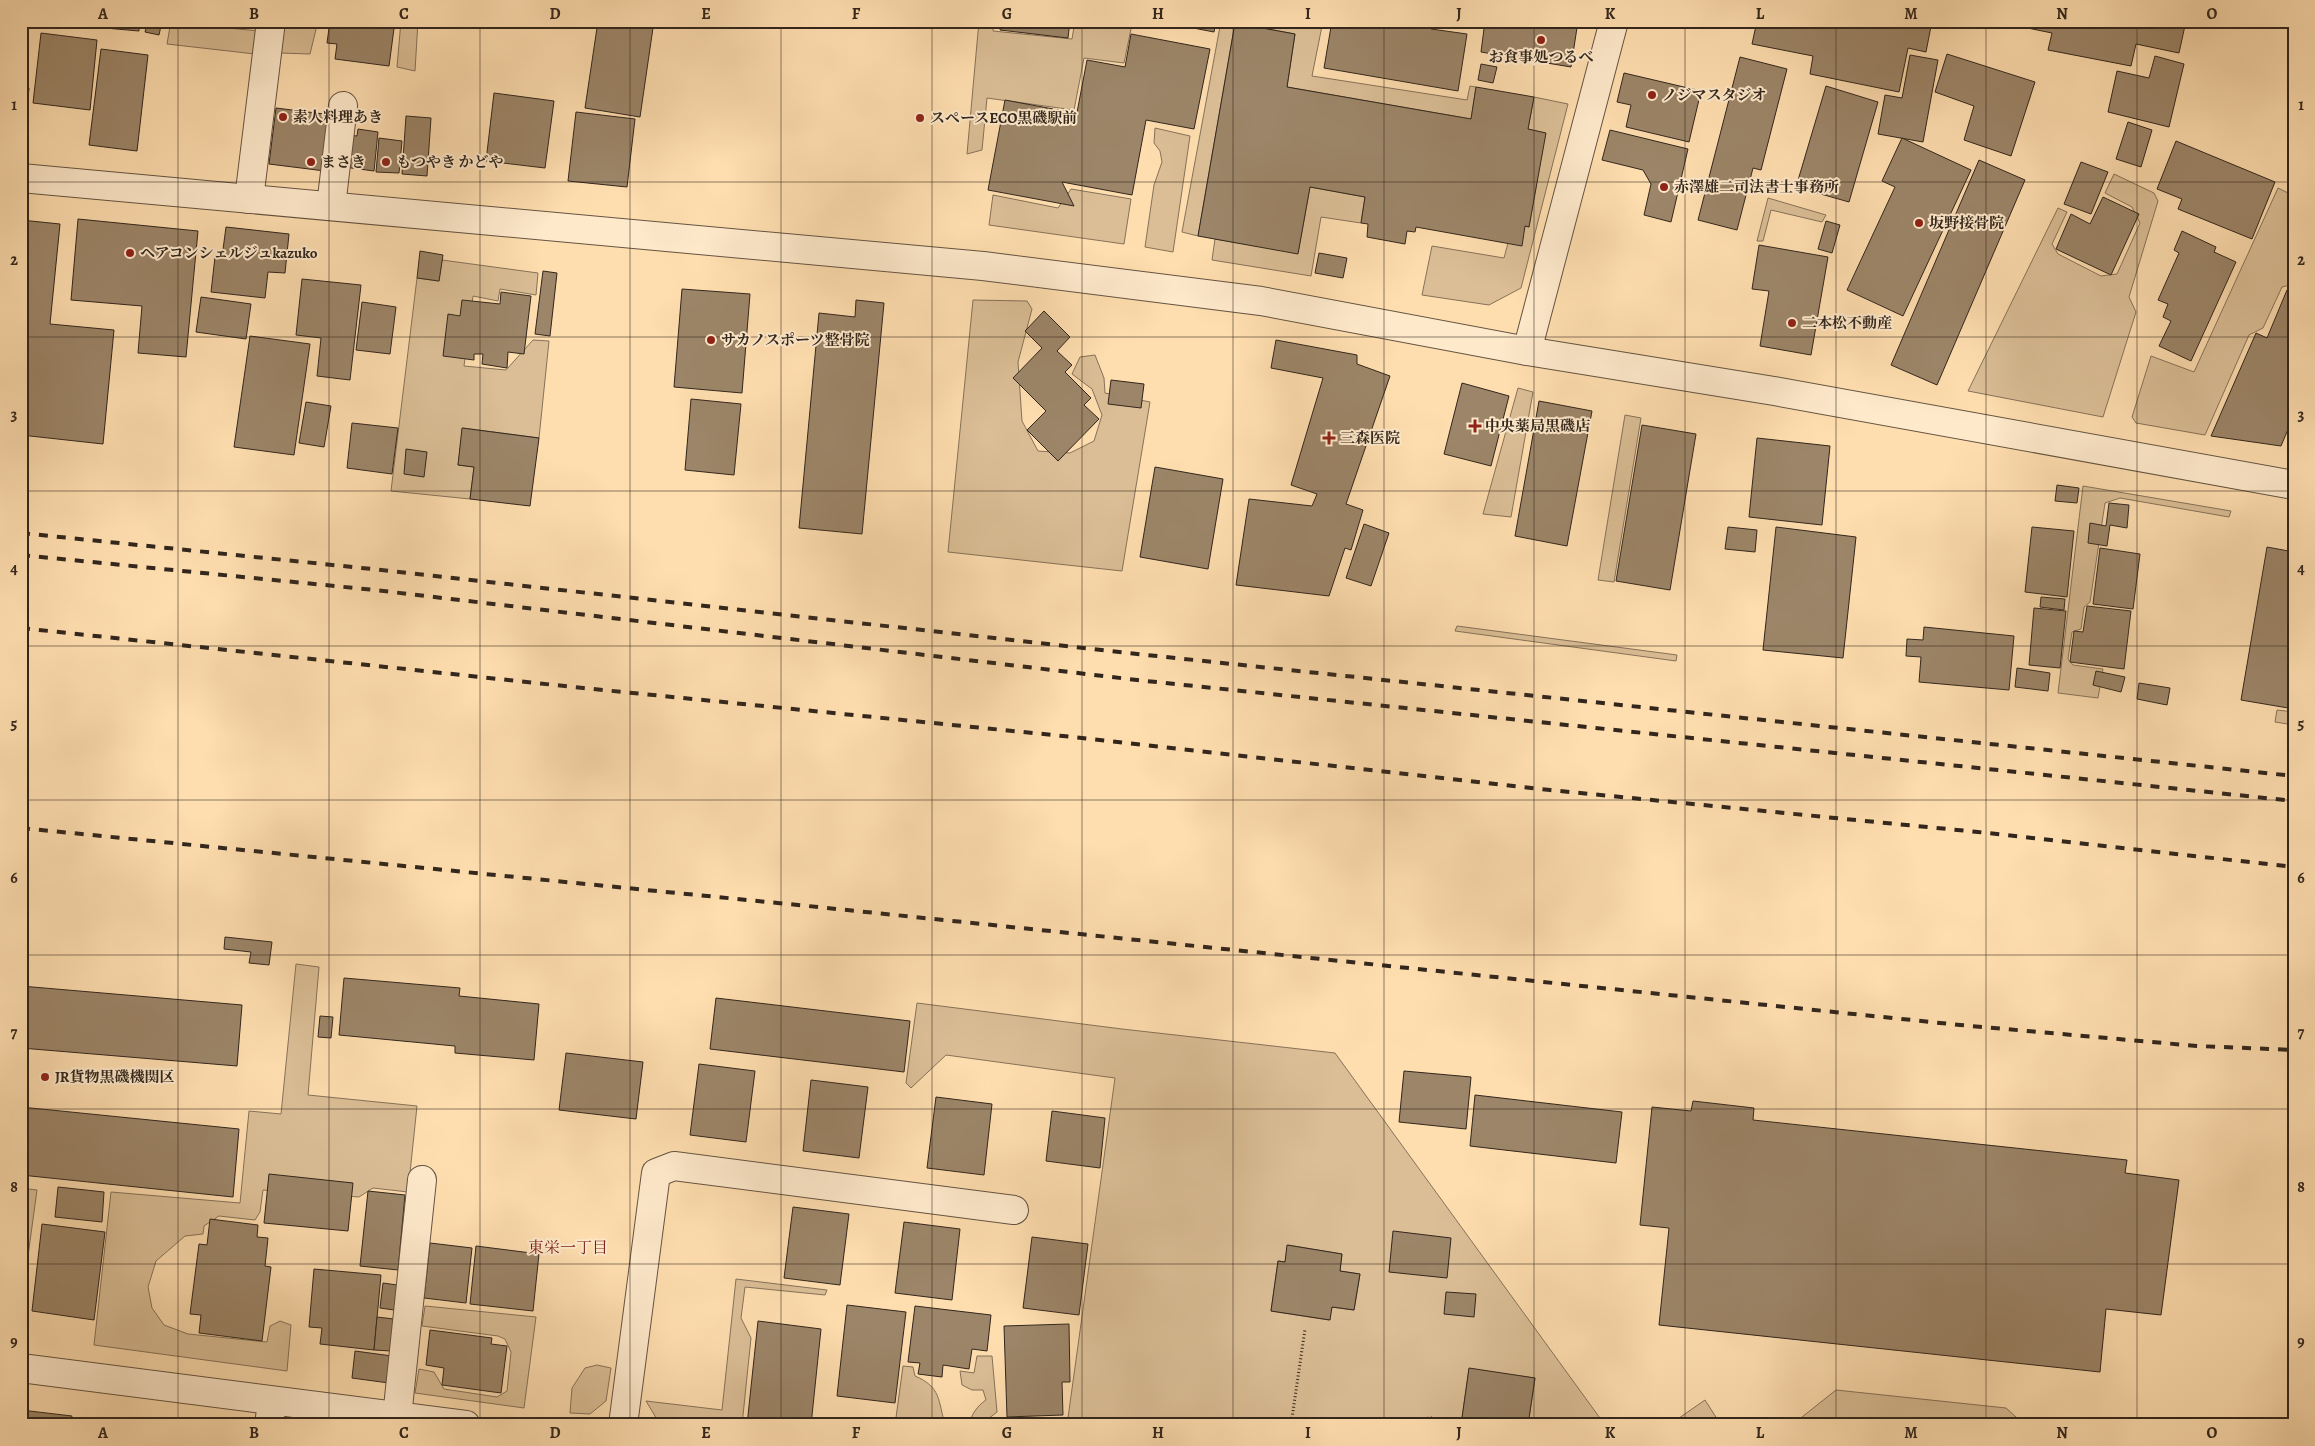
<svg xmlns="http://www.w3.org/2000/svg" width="2315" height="1446" font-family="Alegreya,'Noto Serif JP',serif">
	<rect width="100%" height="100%" fill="#feddaf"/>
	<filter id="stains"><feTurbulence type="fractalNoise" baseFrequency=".004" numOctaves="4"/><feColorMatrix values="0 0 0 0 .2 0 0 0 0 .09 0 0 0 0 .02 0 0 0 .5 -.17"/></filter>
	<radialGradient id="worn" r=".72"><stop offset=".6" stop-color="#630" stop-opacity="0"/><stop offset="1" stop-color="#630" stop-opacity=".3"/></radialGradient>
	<g fill="#dbbe96" stroke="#867259" fill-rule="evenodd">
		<polygon points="171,21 194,21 194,25 260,31 255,54 167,44"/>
		<polygon points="283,21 318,21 310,54 280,53"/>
		<polygon points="401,21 418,21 415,71 397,67"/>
		<polygon points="979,21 991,21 994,23 993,31 1072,39 1075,21 1113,21 1132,24 1124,63 1084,58 1074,110 987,98 982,150 967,154"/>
		<polygon points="1221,21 1323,21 1312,76 1467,100 1470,86 1476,87 1471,119 1287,87 1295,34 1235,23 1198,236 1182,232"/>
		<polygon points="1534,97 1568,104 1521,288 1489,305 1422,295 1432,246 1504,258 1508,243 1525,226 1529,227 1545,133 1528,129"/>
		<polygon points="1155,128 1190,136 1173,252 1145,247 1154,185 1162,162 1160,151 1154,143"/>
		<polygon points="2114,174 2154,193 2158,201 2129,297 2136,312 2103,417 1968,391 2058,208 2067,212 2052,244 2058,254 2101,276 2117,274 2140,223 2132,207 2105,193"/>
		<polygon points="1310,187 1365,197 1361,223 1321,217 1311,276 1212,260 1215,239 1298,253"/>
		<polygon points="2278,188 2294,196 2294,284 2282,287 2263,328 2249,335 2205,435 2136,423 2132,417 2151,356 2194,372"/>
		<polygon points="1071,189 1131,199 1124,244 989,225 993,195 1058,208"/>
		<polygon points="1768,198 1826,215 1822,222 1771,210 1763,241 1757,241"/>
		<polygon points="442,260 538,273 536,295 500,289 498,301 473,296 464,366 506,370 533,340 549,341 539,438 463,428 458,465 474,467 470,499 391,491 417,278 439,281"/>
		<polygon points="973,300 1027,301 1032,309 1018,362 1022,421 1038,451 1070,453 1094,441 1102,415 1092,389 1072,374 1080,357 1095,355 1104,378 1105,393 1150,402 1122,571 948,552"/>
		<polygon points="1518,388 1533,392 1511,517 1483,514"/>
		<polygon points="1625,415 1641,418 1614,582 1598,580"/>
		<polygon points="2083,486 2231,511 2229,517 2120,498 2105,503 2090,602 2084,607 2081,629 2072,632 2068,659 2073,665 2103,669 2098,698 2058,693"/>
		<polygon points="1457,626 1677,655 1676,661 1455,631"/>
		<polygon points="2277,710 2294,712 2294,725 2275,722"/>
		<polygon points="296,964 319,967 308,1095 417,1106 408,1192 373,1188 359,1197 263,1190 260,1212 255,1220 219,1216 204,1226 203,1234 185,1236 156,1261 148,1287 152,1308 164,1325 188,1334 267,1342 270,1326 280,1321 291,1325 287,1371 94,1345 111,1192 240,1203 249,1111 281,1114"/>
		<path d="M917 1003 1122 1029 1335 1053 1605 1425H1528L1535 1378 1469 1369 1461 1425H1067L1115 1078 946 1055 911 1088 906 1083ZM1288 1245 1342 1254 1340 1271 1360 1274 1354 1310 1332 1307 1329 1320 1271 1311 1278 1261 1285 1262Z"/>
		<polygon points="21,1188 37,1190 28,1256 21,1256"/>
		<polygon points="736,1279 827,1290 825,1295 745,1287 741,1318 751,1338 742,1425 693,1425 658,1421 646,1401 722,1410"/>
		<polygon points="425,1306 536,1317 524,1408 415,1393 419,1369 434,1372 444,1389 497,1397 507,1391 511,1352 505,1339 498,1336 422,1326"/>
		<path d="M977 1356H992L997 1412 988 1419 987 1425H969C971 1415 977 1406 986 1400L983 1390H972L962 1385 960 1371 974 1373Z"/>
		<polygon points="597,1365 611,1368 606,1401 590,1414 570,1413 572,1388 585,1368"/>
		<path d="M903 1366 913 1367 915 1376C941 1387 938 1400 945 1425H895Z"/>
		<polygon points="1836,1390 2006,1408 2025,1425 1792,1425"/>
		<polygon points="1705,1400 1721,1425 1669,1425"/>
	</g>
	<g fill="#9c8568" stroke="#32261c">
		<polygon points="25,21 139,21 139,31"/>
		<polygon points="148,21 162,21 159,35 145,32"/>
		<polygon points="201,21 255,21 254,28"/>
		<polygon points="330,21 395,21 389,66 335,59 337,44 327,43"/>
		<polygon points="598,21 654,21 640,117 585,108"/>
		<polygon points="1001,21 1070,21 1068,38 1000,30"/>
		<polygon points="1189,21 1216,21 1214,32 1188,27"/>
		<polygon points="1332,21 1432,21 1431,29 1467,34 1458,91 1324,68"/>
		<polygon points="1485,21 1578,21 1571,67 1481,52"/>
		<polygon points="1757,21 1932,21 1926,52 1908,48 1899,92 1810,74 1813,56 1752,44"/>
		<polygon points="1993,21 2186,21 2179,53 2136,44 2131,66 2048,50 2052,33"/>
		<polygon points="1235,23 1295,34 1287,87 1471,119 1476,87 1534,97 1528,129 1546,133 1529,227 1525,226 1522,246 1416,227 1415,232 1407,231 1405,244 1367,237 1368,224 1361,223 1365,197 1310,187 1298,254 1198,236"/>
		<polygon points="41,33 97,40 90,110 33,103"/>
		<polygon points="1131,34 1210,49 1194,129 1146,120 1132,195 1062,182 1074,206 988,190 1005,100 1064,111 1063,121 1075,123 1087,60 1125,67"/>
		<polygon points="101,49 148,55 137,151 89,145"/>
		<polygon points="1947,54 2035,82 2011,156 1964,140 1974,106 1935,92"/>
		<polygon points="1910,55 1938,60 1923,142 1878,134 1885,95 1902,98"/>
		<polygon points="2155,56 2184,64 2169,127 2108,112 2117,71 2149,78"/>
		<polygon points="1740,57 1787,69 1761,170 1753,168 1737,230 1698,220"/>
		<polygon points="1481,64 1497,67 1493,83 1478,80"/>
		<polygon points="1624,73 1701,91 1689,142 1626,127 1631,105 1617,102"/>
		<polygon points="1826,86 1878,102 1849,202 1796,187"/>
		<polygon points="21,87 29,88 24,139 21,139"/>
		<polygon points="494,93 554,101 545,168 486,161"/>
		<polygon points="276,108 332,115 325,171 269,164"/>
		<polygon points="576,112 635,119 627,187 568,181"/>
		<polygon points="406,116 431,118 427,176 402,174"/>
		<polygon points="2128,122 2152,130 2141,167 2116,159"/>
		<polygon points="358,129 378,132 374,171 344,167 348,135 357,136"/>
		<polygon points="1610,130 1688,149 1671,222 1644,215 1651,184 1643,170 1602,160"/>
		<polygon points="379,138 402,141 399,173 376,172"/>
		<polygon points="1902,138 1971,170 1903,316 1847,290 1895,187 1882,181"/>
		<polygon points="2176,141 2275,182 2252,239 2178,209 2182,199 2157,189"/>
		<polygon points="1979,160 2025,180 1937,385 1891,365"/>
		<polygon points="2081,162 2108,172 2091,214 2064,204"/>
		<polygon points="2103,197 2139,214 2111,275 2056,249 2071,214 2090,224"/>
		<polygon points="78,219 198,231 186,357 138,353 142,306 71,300"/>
		<polygon points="21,220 60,224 50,324 114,330 103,444 21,435"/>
		<polygon points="1826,221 1840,225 1832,253 1818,249"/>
		<polygon points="226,227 289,234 285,273 268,272 265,298 211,292 215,257 222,257"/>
		<polygon points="2182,231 2216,247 2214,252 2236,262 2191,361 2159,346 2171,321 2163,317 2168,304 2158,300 2179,253 2174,250"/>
		<polygon points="1759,245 1828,257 1811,355 1760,346 1769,291 1752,289"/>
		<polygon points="420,251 443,255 439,281 417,278"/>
		<polygon points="1319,253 1347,258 1343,278 1315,273"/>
		<polygon points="543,271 557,273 550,336 535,334"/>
		<polygon points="302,279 361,285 350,380 317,376 321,338 296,335"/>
		<polygon points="682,289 750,294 742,393 674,387"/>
		<polygon points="2287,290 2294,293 2294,415 2281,446 2211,436 2256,333 2267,338"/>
		<polygon points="501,292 531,296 524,354 508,352 507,368 482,364 483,354 474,354 474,360 443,356 448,314 460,316 462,300 500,304"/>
		<polygon points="201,297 251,304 246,339 196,332"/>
		<polygon points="856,300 884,303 862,534 799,528 819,313 855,317"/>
		<polygon points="362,302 396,307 390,354 356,350"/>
		<polygon points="1044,311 1070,337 1057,351 1072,365 1065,372 1091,398 1084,405 1099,419 1058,461 1027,430 1046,411 1013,378 1042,348 1025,331"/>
		<polygon points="250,336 310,344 294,455 234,447"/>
		<polygon points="1276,340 1357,355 1357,364 1390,376 1346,504 1363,510 1351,550 1345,548 1329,596 1236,585 1249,499 1312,506 1317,494 1291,485 1323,378 1271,368"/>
		<polygon points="1111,380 1144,384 1141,408 1108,404"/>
		<polygon points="1462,383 1509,396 1491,466 1444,454"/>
		<polygon points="691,399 741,404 734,475 685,470"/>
		<polygon points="1539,401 1592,411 1567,546 1515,536"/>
		<polygon points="306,402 331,406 324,447 299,443"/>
		<polygon points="352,423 398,428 392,474 347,468"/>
		<polygon points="1642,425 1696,434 1670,590 1616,581"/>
		<polygon points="462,428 539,438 530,506 470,499 474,467 458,465"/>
		<polygon points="1757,438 1830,446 1822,525 1749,517"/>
		<polygon points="406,449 427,452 424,477 404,474"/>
		<polygon points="1155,467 1223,479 1208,569 1140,557"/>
		<polygon points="2057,485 2079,488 2077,503 2055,501"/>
		<polygon points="2109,503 2129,505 2127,528 2110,525 2107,546 2088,543 2090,523 2106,526"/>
		<polygon points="1364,524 1389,533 1371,586 1346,578"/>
		<polygon points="1728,527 1757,530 1755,552 1725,549"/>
		<polygon points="1776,527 1856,537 1843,658 1763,650"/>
		<polygon points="2032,527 2074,531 2067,597 2025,592"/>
		<polygon points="2267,547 2294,552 2294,709 2241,700"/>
		<polygon points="2100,548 2140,554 2133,609 2093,604"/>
		<polygon points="2041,597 2065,599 2064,610 2040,607"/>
		<polygon points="2087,606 2131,611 2124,669 2070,662 2074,631 2083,632"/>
		<polygon points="2034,608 2066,611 2060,668 2029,665"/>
		<polygon points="1924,627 2014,636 2009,690 1919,682 1921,657 1906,656 1907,639 1923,640"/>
		<polygon points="2017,668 2050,673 2048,691 2015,687"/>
		<polygon points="2096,671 2125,677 2121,692 2093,685"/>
		<polygon points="2139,683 2170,688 2167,705 2137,699"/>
		<polygon points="225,937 272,942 269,965 249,963 251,952 224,949"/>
		<polygon points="344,978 460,988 459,996 539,1004 534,1060 455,1053 455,1046 339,1035"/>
		<polygon points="21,986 242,1005 237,1066 21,1048"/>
		<polygon points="716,998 910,1021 904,1072 710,1049"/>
		<polygon points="320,1016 333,1017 331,1038 318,1037"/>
		<polygon points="566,1053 643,1062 636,1119 559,1110"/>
		<polygon points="699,1064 755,1071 746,1142 690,1135"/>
		<polygon points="1404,1071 1471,1077 1466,1129 1399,1122"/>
		<polygon points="811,1080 868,1087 859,1158 803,1151"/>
		<polygon points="1475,1095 1622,1112 1616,1163 1470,1146"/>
		<polygon points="936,1097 992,1104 984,1175 927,1168"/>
		<polygon points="1693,1101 1754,1108 1753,1120 2127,1160 2125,1173 2179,1180 2161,1315 2106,1309 2100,1372 1659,1325 1669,1228 1640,1225 1652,1107 1691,1111"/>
		<polygon points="21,1107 239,1129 233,1197 21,1175"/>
		<polygon points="1052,1111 1105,1118 1100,1168 1046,1161"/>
		<polygon points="269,1174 353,1183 348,1231 264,1223"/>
		<polygon points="58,1187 104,1192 102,1222 55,1217"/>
		<polygon points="368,1191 405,1195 398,1270 360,1266"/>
		<polygon points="793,1207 849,1214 840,1285 784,1278"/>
		<polygon points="210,1219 258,1225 257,1237 268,1238 265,1266 271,1267 262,1341 199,1333 201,1315 190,1314 199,1244 207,1245"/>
		<polygon points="904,1222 960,1229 952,1300 895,1293"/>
		<polygon points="42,1224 105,1232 94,1320 32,1311"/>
		<polygon points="1393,1231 1451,1238 1447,1278 1389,1272"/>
		<polygon points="1032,1237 1088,1244 1079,1315 1023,1308"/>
		<polygon points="430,1243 472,1248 466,1303 424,1298"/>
		<polygon points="1287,1245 1342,1254 1340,1271 1360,1274 1354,1310 1332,1307 1330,1320 1271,1311 1278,1261 1285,1262"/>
		<polygon points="476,1246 539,1254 533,1311 470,1304"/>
		<polygon points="314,1269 381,1275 374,1350 320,1344 322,1328 309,1327"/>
		<polygon points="383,1283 397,1285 394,1310 380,1308"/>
		<polygon points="1446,1292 1476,1294 1474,1317 1444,1314"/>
		<polygon points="847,1305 906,1312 895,1403 837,1396"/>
		<polygon points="915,1306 991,1315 987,1351 972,1349 969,1369 943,1365 942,1377 918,1374 920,1363 908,1362"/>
		<polygon points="377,1317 394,1319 391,1351 374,1350"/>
		<polygon points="758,1321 821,1329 811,1425 747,1425"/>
		<polygon points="1069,1324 1070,1382 1062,1382 1063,1415 1007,1417 1004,1326"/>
		<polygon points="430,1330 492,1338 491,1344 507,1346 501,1393 442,1385 444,1368 426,1365"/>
		<polygon points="355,1351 392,1356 389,1383 352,1378"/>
		<polygon points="1469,1368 1535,1378 1528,1425 1461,1425"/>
		<polygon points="21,1410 72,1416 70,1425 21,1425"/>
		<polygon points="993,1422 1018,1425 993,1425"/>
	</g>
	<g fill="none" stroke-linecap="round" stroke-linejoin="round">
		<defs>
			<g id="minor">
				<polyline points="21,178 983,266 1261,301 1527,351 1774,391 2294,485"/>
				<polyline points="249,199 271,21"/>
				<polyline points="331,206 343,106"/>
				<polyline points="1527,351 1614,21"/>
				<polyline points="21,1368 466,1425"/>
				<polyline points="397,1417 422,1180"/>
				<polyline points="269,1425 272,1402"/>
				<polyline points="623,1425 656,1173 674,1166 1014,1210"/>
			</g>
		</defs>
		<use href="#minor" stroke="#655441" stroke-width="30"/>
		<g stroke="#32261c" stroke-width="3" stroke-dasharray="1 2.5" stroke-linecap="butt">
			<polyline points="1291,1425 1305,1329"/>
			<polyline points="1312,1425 1432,1418"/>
		</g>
		<use href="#minor" stroke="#fee9cb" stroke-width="28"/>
		<g stroke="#32261c" stroke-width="4" stroke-dasharray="9 9" stroke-linecap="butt">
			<polyline points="21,533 372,569 1147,655 2294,776"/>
			<polyline points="21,555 375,590 1137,680 2294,801"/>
			<polyline points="21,628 583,688 1063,736 1550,790 1978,832 2294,867"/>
			<polyline points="21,828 808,906 1960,1025 2197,1046 2294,1050"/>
		</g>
	</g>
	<path fill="none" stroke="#32261c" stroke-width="1" stroke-opacity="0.55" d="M178 21V1425M329 21V1425M480 21V1425M630 21V1425M781 21V1425M932 21V1425M1082 21V1425M1233 21V1425M1384 21V1425M1534 21V1425M1685 21V1425M1836 21V1425M1986 21V1425M2137 21V1425M21 182H2294M21 337H2294M21 491H2294M21 646H2294M21 800H2294M21 955H2294M21 1109H2294M21 1264H2294"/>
	<g fill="#8f2418" stroke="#fee9cb" stroke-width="2">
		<circle cx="1541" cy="40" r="5"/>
		<circle cx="1652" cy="95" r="5"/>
		<circle cx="283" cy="117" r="5"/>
		<circle cx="920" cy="118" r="5"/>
		<circle cx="311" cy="162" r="5"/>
		<circle cx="386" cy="162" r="5"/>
		<circle cx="1664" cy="187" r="5"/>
		<circle cx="1919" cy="223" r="5"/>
		<circle cx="130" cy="253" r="5"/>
		<circle cx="1792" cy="323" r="5"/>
		<circle cx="711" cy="340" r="5"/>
		<path d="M1472.5 418.5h5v5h5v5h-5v5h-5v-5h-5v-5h5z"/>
		<path d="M1326.5 430.5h5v5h5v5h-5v5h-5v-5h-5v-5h5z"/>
		<circle cx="45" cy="1077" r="5"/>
	</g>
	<g text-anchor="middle" stroke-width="4" stroke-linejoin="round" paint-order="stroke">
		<g font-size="15" font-weight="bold" fill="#32261c" stroke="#fee9cb" text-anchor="start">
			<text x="1541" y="62" text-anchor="middle">お食事処つるべ</text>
			<text x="1662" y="100">ノジマスタジオ</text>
			<text x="293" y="122">素人料理あき</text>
			<text x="930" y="123">スペースECO黒磯駅前</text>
			<text x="321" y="167">まさき</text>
			<text x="396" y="167">もつやき かどや</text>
			<text x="1674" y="192">赤澤雄二司法書士事務所</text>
			<text x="1929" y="228">坂野接骨院</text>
			<text x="140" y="258">ヘアコンシェルジュkazuko</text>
			<text x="1802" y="328">二本松不動産</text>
			<text x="721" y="345">サカノスポーツ整骨院</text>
			<text x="1485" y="431">中央薬局黒磯店</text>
			<text x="1340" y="443">三森医院</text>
			<text x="55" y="1082">JR貨物黒磯機関区</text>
		</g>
		<g font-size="16" fill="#7a1f14" stroke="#fee9cb">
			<text x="568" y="1253">東栄一丁目</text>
		</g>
	</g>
	<rect width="2315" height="1446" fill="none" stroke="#feddaf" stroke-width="55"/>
	<rect x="28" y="28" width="2260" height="1390" fill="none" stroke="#32261c" stroke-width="2"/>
	<g font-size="16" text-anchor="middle" font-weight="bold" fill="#32261c">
		<text x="103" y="19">A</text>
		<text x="254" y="19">B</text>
		<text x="404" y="19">C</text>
		<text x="555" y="19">D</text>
		<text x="706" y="19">E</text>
		<text x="856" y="19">F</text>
		<text x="1007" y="19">G</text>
		<text x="1158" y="19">H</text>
		<text x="1308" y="19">I</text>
		<text x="1459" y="19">J</text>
		<text x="1610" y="19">K</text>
		<text x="1760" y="19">L</text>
		<text x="1911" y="19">M</text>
		<text x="2062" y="19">N</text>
		<text x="2212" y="19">O</text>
		<text x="14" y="110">1</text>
		<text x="2301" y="110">1</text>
		<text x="14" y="265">2</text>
		<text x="2301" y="265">2</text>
		<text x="14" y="420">3</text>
		<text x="2301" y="420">3</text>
		<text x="14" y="574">4</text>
		<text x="2301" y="574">4</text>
		<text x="14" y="729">5</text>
		<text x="2301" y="729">5</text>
		<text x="14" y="883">6</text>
		<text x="2301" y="883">6</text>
		<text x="14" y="1038">7</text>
		<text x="2301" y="1038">7</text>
		<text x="14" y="1192">8</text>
		<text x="2301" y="1192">8</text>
		<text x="14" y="1347">9</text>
		<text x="2301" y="1347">9</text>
		<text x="103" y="1438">A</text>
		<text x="254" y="1438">B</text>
		<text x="404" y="1438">C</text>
		<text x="555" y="1438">D</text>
		<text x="706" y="1438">E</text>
		<text x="856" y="1438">F</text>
		<text x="1007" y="1438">G</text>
		<text x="1158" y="1438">H</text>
		<text x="1308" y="1438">I</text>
		<text x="1459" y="1438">J</text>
		<text x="1610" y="1438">K</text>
		<text x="1760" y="1438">L</text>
		<text x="1911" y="1438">M</text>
		<text x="2062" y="1438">N</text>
		<text x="2212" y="1438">O</text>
	</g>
	<rect width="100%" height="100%" filter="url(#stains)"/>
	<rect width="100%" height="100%" fill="url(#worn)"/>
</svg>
